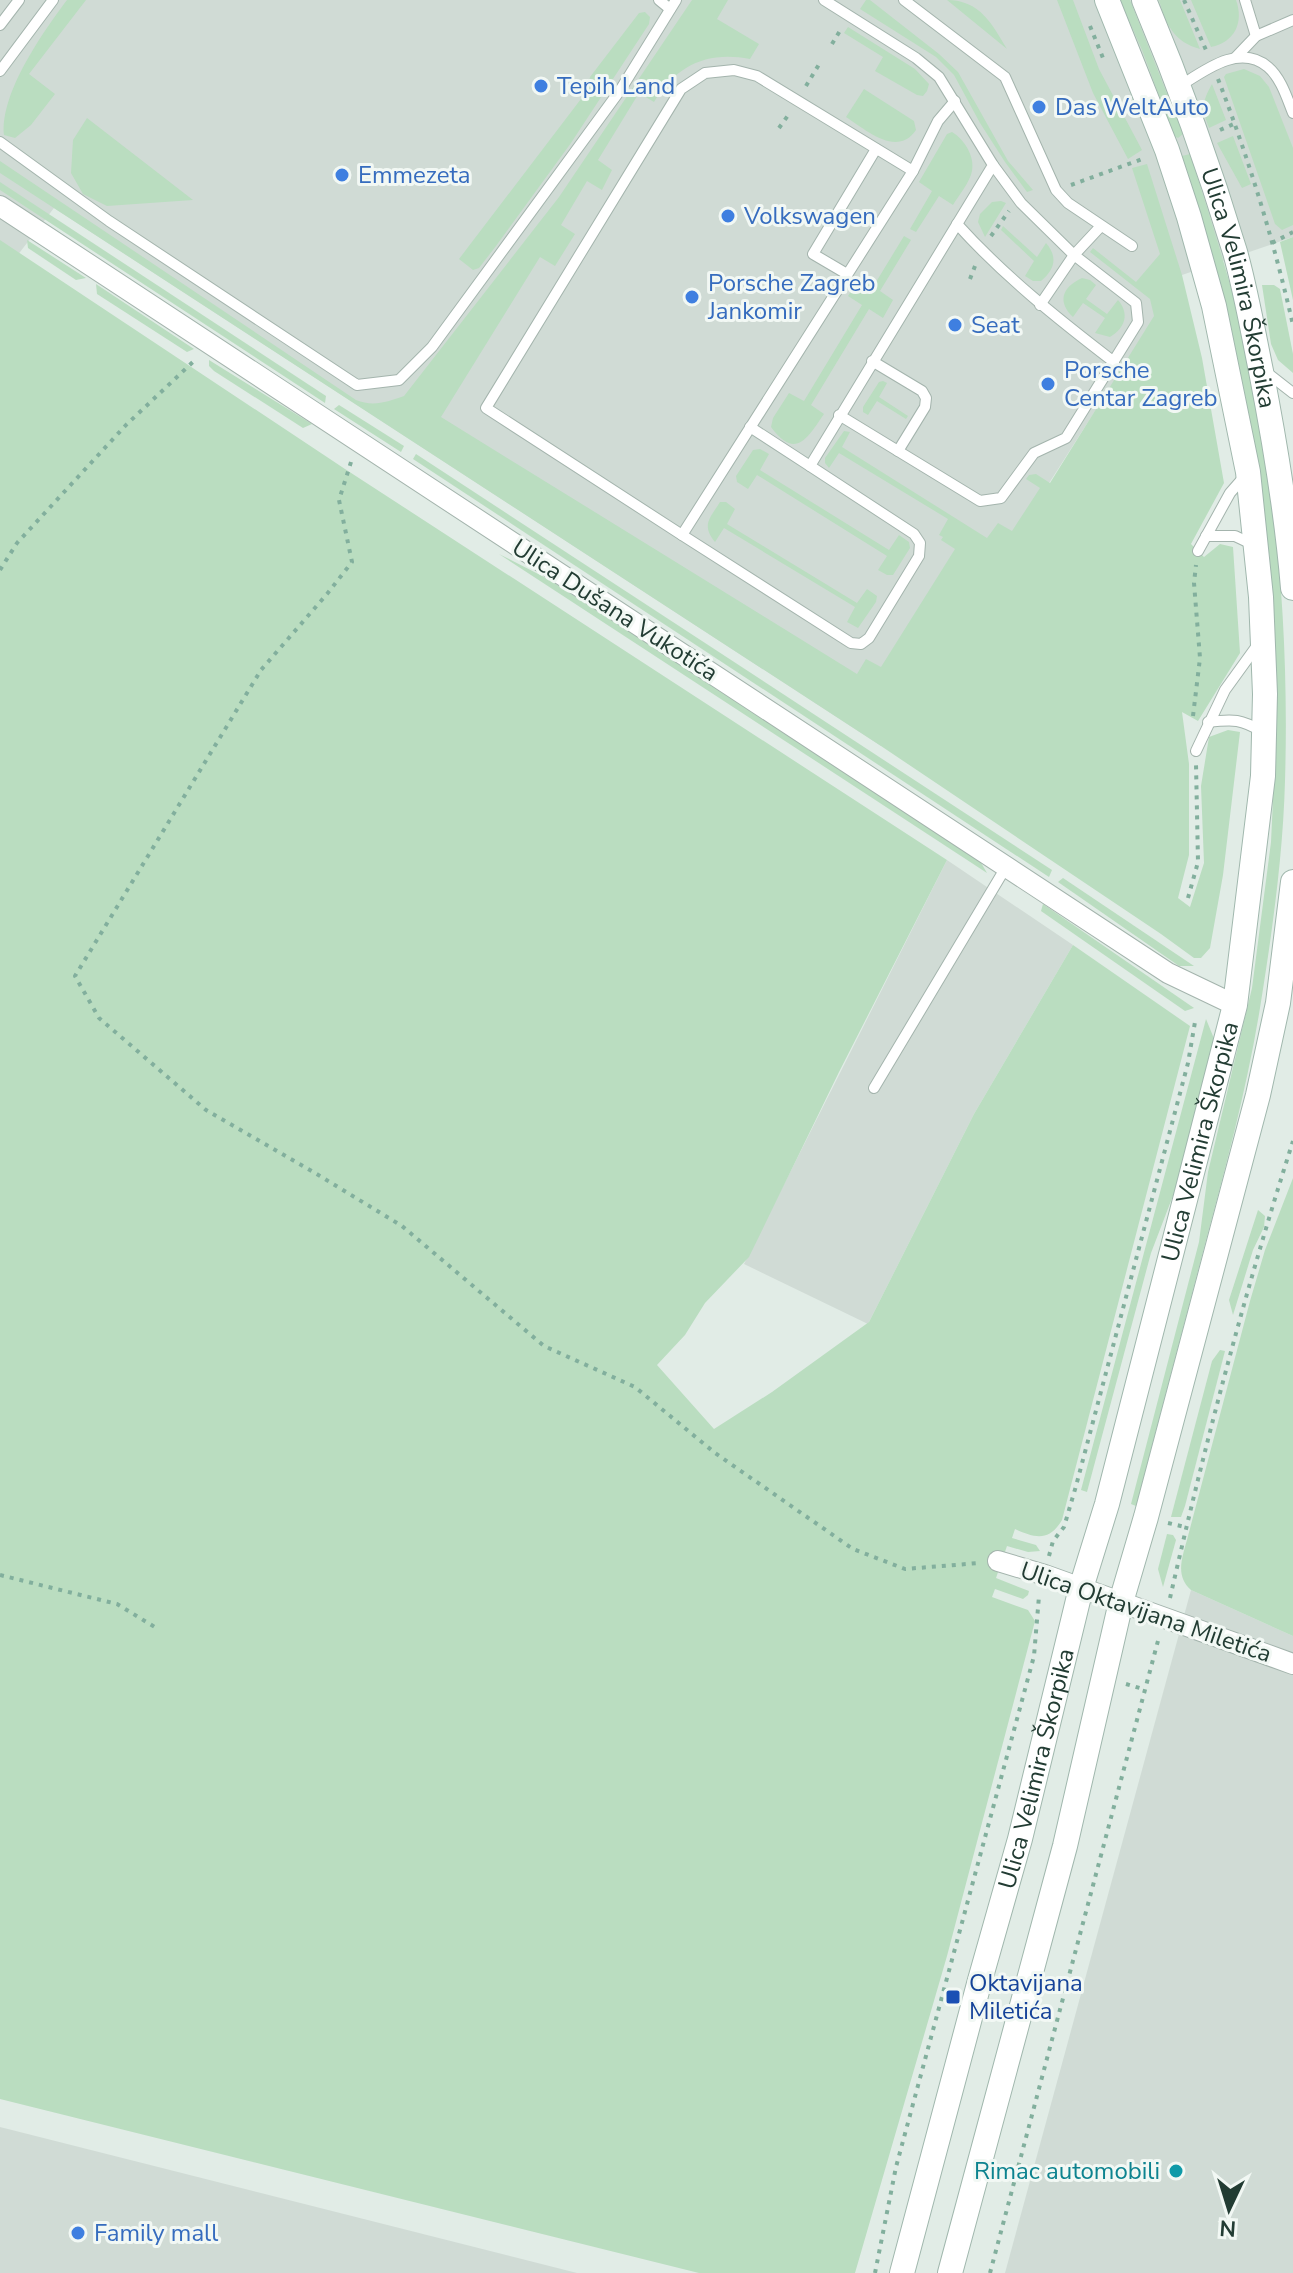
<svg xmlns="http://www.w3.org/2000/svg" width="1293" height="2273" font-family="'Nunito Sans',sans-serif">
	<rect width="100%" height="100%" fill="#e1ece6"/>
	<g fill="#d0dbd5">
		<polygon points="0,0 1293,0 1293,237 1182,275 881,746 54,208 0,278"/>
		<polygon points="947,860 1073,945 974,1114 868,1324 744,1264"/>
		<polygon points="1191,1590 1293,1636 1293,2273 1005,2273"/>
		<polygon points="0,2127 577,2273 0,2273"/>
	</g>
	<g fill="#baddc0">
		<path d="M67 0H86L29 74 55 94 31 125 15 138 4 135C0 93 43 32 67 0Z"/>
		<path d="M692 0H728L717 19 759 44 750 59C707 51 677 65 654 102L639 93 598 160 612 170 602 190 587 181 561 225 575 234 555 266 540 257 441 417 857 674 866 659 881 667 955 549 941 540 943 537 939 535 948 519 839 453 829 468 825 463V458L844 431 850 432 842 447 987 538 998 523 1012 531 1040 488 1026 479 1029 475 1036 474 1050 483 1154 316 1150 299 1090 252 1093 248 1136 282 1160 254 1132 168 1147 164 1182 275 1202 358 1224 483 1191 544 1204 557 1220 544 1233 547 1240 653 1198 721 1182 712 1189 764V855L1178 898 1190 907 1204 863 1201 786 1209 737 1228 730 1240 732 1223 875 1210 948 1201 958H1194L1161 934 881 746 0 173V161L356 400C373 407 387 402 404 396L559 197Z"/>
		<polygon points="866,0 870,0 939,54 958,72 1008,161 1033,190 1027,192 1005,162 980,123 954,75 936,57 860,9"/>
		<path d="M947 0C980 0 992 24 1007 49Z"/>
		<polygon points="1057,0 1073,0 1099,69 1142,150 1128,159 1093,93"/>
		<polygon points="1120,0 1130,0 1183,134 1178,138 1174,136 1142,50"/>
		<path d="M1159 0H1180L1200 49C1174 42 1166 25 1159 0Z"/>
		<path d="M1191 0H1236C1244 22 1235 42 1211 47Z"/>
		<polygon points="645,12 650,17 649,24 571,143 496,246 479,268 473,270 459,259 587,91 590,77 639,13"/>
		<polygon points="848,27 915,69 929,84 927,91 923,96 917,95 875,71 883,57 844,33"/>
		<polygon points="1244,69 1260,76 1269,87 1293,148 1293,225 1282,230 1275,224 1224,77 1226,74"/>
		<path d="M1212 84 1226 120 1209 128C1201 108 1202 102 1212 84Z"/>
		<path d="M864 89 914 121 916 130C897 158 866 130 846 117Z"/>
		<polygon points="87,118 193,200 107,206 83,194 71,173 73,140"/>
		<path d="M952 132C964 139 975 156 972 171 970 182 959 195 953 205L939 196 916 232 910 229 932 191 919 182 947 134Z"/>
		<polygon points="1233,136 1251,184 1242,188 1217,143"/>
		<path d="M1190 154C1214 229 1238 303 1253 381 1279 513 1289 647 1285 781 1283 856 1272 934 1260 1008 1247 1088 1226 1166 1205 1244 1182 1332 1159 1419 1136 1506L1131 1504 1199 1242 1208 1172 1252 988 1271 842 1277 715 1270 560 1252 430 1229 317 1182 156Z"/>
		<polygon points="0,182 326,396 325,403 0,190"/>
		<polygon points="1001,201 1006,203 985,237 978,222 980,214 992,202"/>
		<path d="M1003 226 1037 257 1046 243C1058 257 1055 269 1041 281H1033L1025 276 1034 261 1001 230Z"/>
		<path d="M904 236 911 240 880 291 893 300 883 318 869 309 811 405 824 414C808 437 796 461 771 427L773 418 789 393 804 401 862 305 848 296 859 279 873 287Z"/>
		<polygon points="1293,237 1293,300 1280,242"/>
		<path d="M0 240 345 469 947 860 839 1072 749 1257 705 1303 685 1335 657 1365 714 1429 772 1392 869 1322 974 1114 1073 945 1190 1026 1062 1520C1049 1542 1035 1538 1015 1529L1012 1538 1036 1545 1040 1551 1028 1552 1007 1546 996 1578 1029 1591 1028 1595 1023 1599 995 1589 992 1597 1028 1610 1035 1621 947 1956 855 2273H699L0 2099Z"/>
		<polygon points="27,240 86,278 76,280 28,248"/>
		<path d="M1082 278 1090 280 1096 285 1086 299 1107 314 1118 300C1130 314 1125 328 1110 337L1095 333 1105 318 1083 303 1073 317C1057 302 1062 287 1082 278Z"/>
		<polygon points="96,284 194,349 187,352 97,294"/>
		<polygon points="1262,285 1274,285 1280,289 1293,354 1293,373 1278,360 1271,344"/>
		<polygon points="209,360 312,424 303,428 214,371 209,366"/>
		<polygon points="883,381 887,383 879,397 908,416 906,419 877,401 868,415 863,412 863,407 879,382"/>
		<polygon points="339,405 404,446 401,452 334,409"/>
		<polygon points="760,449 769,454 760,470 889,550 899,535 909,542 910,548 893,575 887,575 878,570 887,556 757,475 748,489 737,482 736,476 753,450"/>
		<polygon points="416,454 1052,870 1049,877 413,459"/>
		<path d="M720 502H726L735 509 727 524 857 603 867 589 877 596 876 602 858 628 847 622 855 607 724 528 715 542C701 525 710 518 720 502Z"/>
		<polygon points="499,554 548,579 956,842 980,861 987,873"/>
		<polygon points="1063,878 1194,966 1179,966 1058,882"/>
		<polygon points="1043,904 1194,1008 1185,1011 1041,911"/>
		<polygon points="1206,1019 1215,1041 1174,1193 1151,1253 1087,1492 1081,1490"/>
		<path d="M1293 1178V1636L1191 1590C1174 1575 1183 1556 1188 1536L1250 1301 1265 1250Z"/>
		<polygon points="1258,1210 1265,1216 1264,1227 1253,1250 1233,1315 1229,1300"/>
		<polygon points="1220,1350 1225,1351 1185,1506 1181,1517 1171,1517 1212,1361"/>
		<polygon points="1167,1534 1173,1535 1176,1540 1163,1587 1158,1569"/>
	</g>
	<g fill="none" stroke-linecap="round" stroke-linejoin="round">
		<defs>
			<g id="service">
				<polyline points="659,0 670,9"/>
				<polyline points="904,0 1005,77 1056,190 1068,203 1132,246"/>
				<polyline points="1245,0 1256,36"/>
				<polyline points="0,25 19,0"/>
				<polyline points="1236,57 1256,36 1293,20"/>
				<polygon points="734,70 757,76 913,171 682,535 486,408 681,89 705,73"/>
				<polyline points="0,71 53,0"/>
				<path d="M1180 86C1205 70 1240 43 1268 67 1281 78 1287 98 1293 113"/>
				<polyline points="0,142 109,221 357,385 399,380 432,347 621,89 676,0"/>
				<polyline points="913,171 938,121 955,101"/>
				<path d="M957 224C1004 276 1058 319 1114 362"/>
				<polyline points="847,274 813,254 876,149"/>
				<polyline points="1040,305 1074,255 1101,226"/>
				<polyline points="872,361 922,391 926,398 925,407 898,451"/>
				<polyline points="1266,372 1293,393"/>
				<polyline points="839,415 980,501 1001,498 1034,453 1066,438 1138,322 1136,303 1074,255 1021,203 993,165"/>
				<polyline points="750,427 810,466"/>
				<polyline points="682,535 851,643 861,644 869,638 919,556 920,543 914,534 810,466 993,165 939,77 916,58 824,0"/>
				<polyline points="1206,536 1235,536 1254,545"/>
				<polyline points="1198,551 1230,493 1244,477"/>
				<path d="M1208 722C1234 719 1241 719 1263 732"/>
				<polyline points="1196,751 1225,690 1259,643"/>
				<polyline points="874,1088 1006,867"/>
			</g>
			<g id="minor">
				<polyline points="0,206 1168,973 1235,1005"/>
				<polyline points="998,1561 1045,1575 1293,1664"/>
			</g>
			<g id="secondary">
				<path id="s1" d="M1144 0C1179 83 1209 166 1235 252 1246 291 1253 332 1261 371 1275 443 1287 515 1293 588"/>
				<path id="s2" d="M902 2273 980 1980 1020 1839 1081 1588 1107 1504 1235 1005 1263 776 1265 694 1261 597 1248 472 1214 306 1189 217 1167 150 1107 0"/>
				<polyline points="950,2273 1065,1846 1121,1602 1146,1517 1258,1095 1278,1003 1293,882"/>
			</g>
		</defs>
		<use href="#service" stroke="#a4b4ad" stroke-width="12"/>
		<use href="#minor" stroke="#a4b4ad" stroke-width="22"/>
		<use href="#secondary" stroke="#a0b7ad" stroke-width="26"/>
		<g stroke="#82af9d" stroke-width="4" stroke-dasharray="4 6" stroke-linecap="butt">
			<polyline points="1184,0 1206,50"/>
			<polyline points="1090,26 1105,63"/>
			<polyline points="832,44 841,29"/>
			<path d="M1218 79C1249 159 1274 242 1293 325"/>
			<polyline points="806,86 821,61"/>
			<polyline points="779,128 789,114"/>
			<polyline points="1220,130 1236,123"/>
			<polyline points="1071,185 1145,158"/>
			<polyline points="991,236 1009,211"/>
			<polyline points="1272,243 1293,232"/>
			<polyline points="970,279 975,266"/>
			<polyline points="351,462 339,500 352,562 327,594 261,670 75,976 99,1018 206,1110 315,1173 402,1226 544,1346 635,1387 715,1453 853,1549 905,1569 979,1563"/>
			<polyline points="0,570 17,543 126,425 195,360"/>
			<polyline points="1193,716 1200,658 1194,583 1196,565"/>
			<polyline points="1188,898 1198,862 1196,764"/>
			<polyline points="1168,1523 1185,1527"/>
			<polyline points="1049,1556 1053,1541 1064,1527 1076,1486 1188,1063 1195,1022"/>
			<polyline points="0,1575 117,1604 158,1629"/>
			<path d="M1170 1598C1205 1444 1245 1291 1293 1141"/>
			<polyline points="1126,1684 1143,1689"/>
			<polyline points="875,2273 896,2167 1034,1656 1039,1596"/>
			<polyline points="990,2273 1159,1637"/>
		</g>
		<use href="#service" stroke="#fff" stroke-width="10"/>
		<use href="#minor" stroke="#fff" stroke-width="20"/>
		<use href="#secondary" stroke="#fff" stroke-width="24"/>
	</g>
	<g fill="#3f7fe0" stroke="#f2f8f4" stroke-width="3">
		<circle cx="541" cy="86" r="8"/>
		<circle cx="1039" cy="107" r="8"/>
		<circle cx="342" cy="175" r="8"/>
		<circle cx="728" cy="216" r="8"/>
		<circle cx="692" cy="297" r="8"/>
		<circle cx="955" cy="325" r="8"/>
		<circle cx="1048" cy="384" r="8"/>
		<circle cx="78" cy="2233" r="8"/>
	</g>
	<rect fill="#1a4fb4" stroke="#f2f8f4" stroke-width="3" x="945" y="1989" width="16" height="16" rx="4"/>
	<circle fill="#0f9aa8" stroke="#f2f8f4" stroke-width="3" cx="1176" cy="2171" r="8"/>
	<g text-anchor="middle" stroke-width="6" stroke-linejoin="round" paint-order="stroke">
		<g font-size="24" fill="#366cbe" stroke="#f2f8f4" text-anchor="start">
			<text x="557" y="94">Tepih Land</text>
			<text x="1055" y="115">Das WeltAuto</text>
			<text x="358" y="183">Emmezeta</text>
			<text x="744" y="224">Volkswagen</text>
			<text x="708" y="291">Porsche Zagreb<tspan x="708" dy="28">Jankomir</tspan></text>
			<text x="971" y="333">Seat</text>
			<text x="1064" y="378">Porsche<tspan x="1064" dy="28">Centar Zagreb</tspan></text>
			<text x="94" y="2241">Family mall</text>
		</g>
		<g font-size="24" fill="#223c33" stroke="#f2f8f4">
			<text dy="8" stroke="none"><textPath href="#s1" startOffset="304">Ulica Velimira Škorpika</textPath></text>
			<text transform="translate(615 610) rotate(33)" y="8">Ulica Dušana Vukotića</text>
			<text dy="8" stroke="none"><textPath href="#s2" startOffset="1170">Ulica Velimira Škorpika</textPath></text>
			<text transform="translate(1146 1612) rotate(19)" y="8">Ulica Oktavijana Miletića</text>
			<text dy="8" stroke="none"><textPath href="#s2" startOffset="522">Ulica Velimira Škorpika</textPath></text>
		</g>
		<g font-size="24" fill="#164399" stroke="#f2f8f4" text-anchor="start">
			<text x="969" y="1991">Oktavijana<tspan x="969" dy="28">Miletića</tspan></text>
		</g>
		<g font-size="24" fill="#0d838f" stroke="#f2f8f4" text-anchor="end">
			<text x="1160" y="2179">Rimac automobili</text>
		</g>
	</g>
	<g transform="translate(1229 2209) rotate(184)" stroke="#f2f8f4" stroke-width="6" paint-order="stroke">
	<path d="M0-6L14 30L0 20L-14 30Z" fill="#223c33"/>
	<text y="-12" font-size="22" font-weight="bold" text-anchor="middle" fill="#223c33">N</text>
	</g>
</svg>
